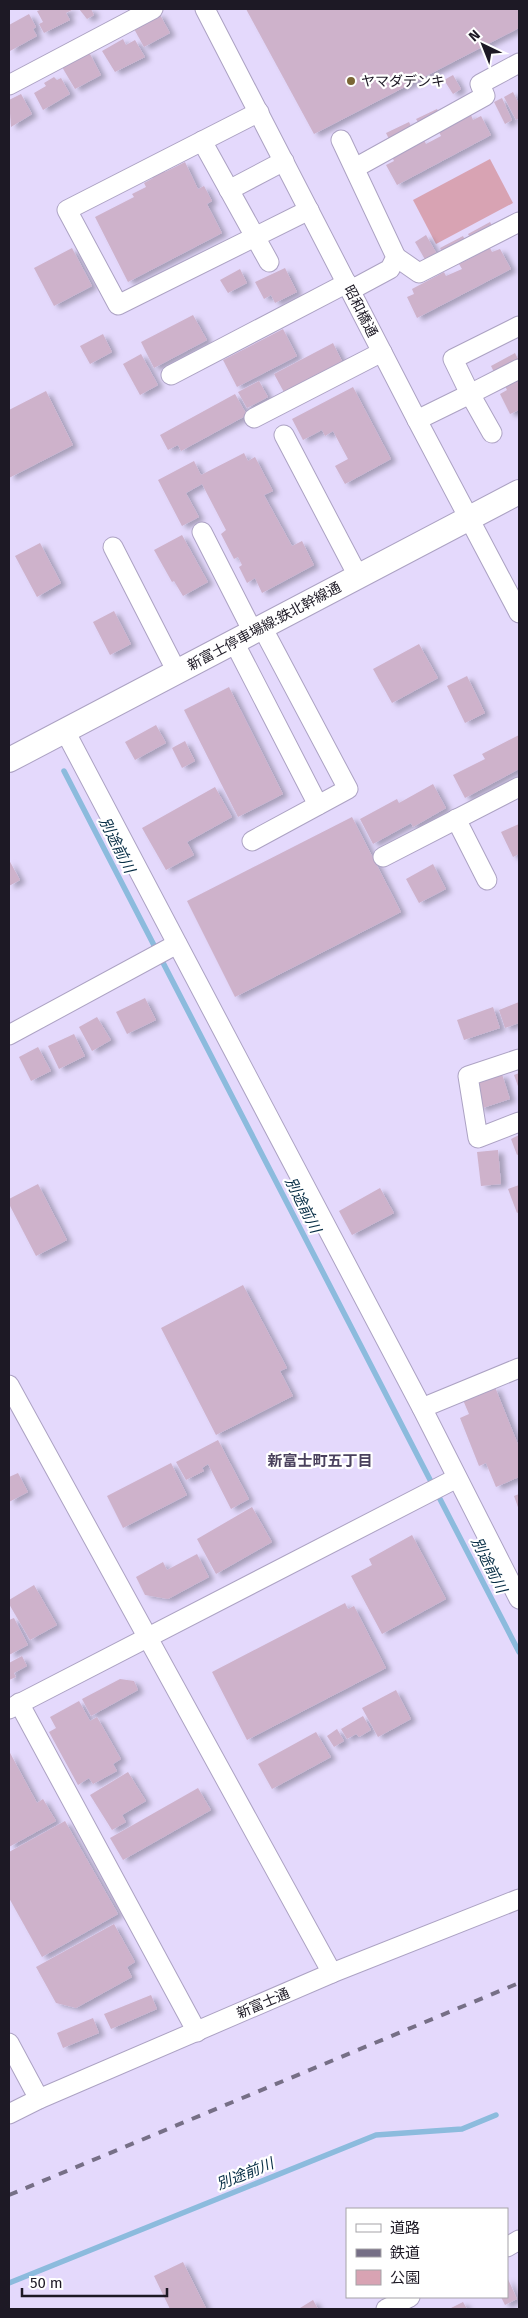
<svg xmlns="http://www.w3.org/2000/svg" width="528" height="2318" font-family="'Fira Sans','Noto Sans JP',sans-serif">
	<defs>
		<filter id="shadow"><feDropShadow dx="5.5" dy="3" stdDeviation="2.5" flood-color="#0004"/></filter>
	</defs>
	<rect width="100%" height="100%" fill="#e4d9fc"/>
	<polygon fill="#d8a3b3" points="490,159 513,203 436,244 413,200"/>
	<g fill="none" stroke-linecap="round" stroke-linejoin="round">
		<g stroke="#8cbbdd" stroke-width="5.5">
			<polyline points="64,771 519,1652"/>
			<polyline points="9,2283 376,2135 462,2129 496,2115"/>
		</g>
	</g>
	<g fill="#ceb2cb" filter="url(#shadow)">
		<polygon points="43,9 71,9 72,10 66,13 70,20 44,33 39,24 43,22 37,11"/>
		<polygon points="79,9 91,9 94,15 87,19"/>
		<polygon points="246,9 519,9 519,28 314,134"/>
		<polygon points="159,13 170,33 144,47 133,27"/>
		<polygon points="29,14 36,27 33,29 37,36 10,51 9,25"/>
		<polygon points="123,39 126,45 135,40 145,57 115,72 102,51"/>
		<polygon points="89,52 101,75 75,89 62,67"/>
		<polygon points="453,75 461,89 453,94 444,80"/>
		<polygon points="54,77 57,80 61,78 70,94 43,110 34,93 46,86 44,83"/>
		<polygon points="513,92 519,104 519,118 516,120 504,97"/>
		<polygon points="21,94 32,114 11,127 9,100"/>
		<polygon points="502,98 512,120 505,124 494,102"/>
		<polygon points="437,109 440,114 419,124 416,119"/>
		<polygon points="471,115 473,120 481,116 491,135 397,185 386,165 394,161 392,157 424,140 426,144 441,136 439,132"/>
		<polygon points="409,122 412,128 389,139 386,133"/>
		<polygon points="185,162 198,189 204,186 212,201 207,204 222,233 128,282 95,217 134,197 132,194 146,187 144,183 153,178 151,174 163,168 165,172"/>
		<polygon points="490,222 494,229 472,241 468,234"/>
		<polygon points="426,235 438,256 427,263 415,242"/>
		<polygon points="463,236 466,242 443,255 440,248"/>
		<polygon points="72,248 92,286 54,306 34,268"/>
		<polygon points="490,248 492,252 500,249 511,269 417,318 407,297 414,294 412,289 444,272 446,276 462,269 459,264"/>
		<polygon points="285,268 297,292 275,303 271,295 264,299 255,282"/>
		<polygon points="240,269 247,283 228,293 220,280"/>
		<polygon points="193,315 207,340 154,368 141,342"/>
		<polygon points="283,329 297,356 237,387 223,360"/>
		<polygon points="103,334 112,352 90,364 80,346"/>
		<polygon points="333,343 343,363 285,394 274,374"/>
		<polygon points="515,353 519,361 495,374 491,366"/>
		<polygon points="141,354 158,385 140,395 123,364"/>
		<polygon points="519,379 519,410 510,414 500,394 507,390 505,386"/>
		<polygon points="259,381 268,397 247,408 238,392"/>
		<polygon points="353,387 391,459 345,484 335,466 348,459 333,431 325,436 322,430 303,440 292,419"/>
		<polygon points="46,391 73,445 9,478 9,410"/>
		<polygon points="235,394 247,415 181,451 178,445 168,450 160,435"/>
		<polygon points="244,453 248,461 255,457 273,491 264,495 292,546 302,541 314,565 262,593 255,578 247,583 239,567 242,565 238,557 234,559 221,534 226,530 202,484 186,493 199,517 182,526 158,480 194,461 201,475"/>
		<polygon points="182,535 208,582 183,596 174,581 172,582 154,550"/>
		<polygon points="40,543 61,583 37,597 15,556"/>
		<polygon points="114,611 131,644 110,655 93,622"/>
		<polygon points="419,644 438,678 392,703 373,669"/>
		<polygon points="467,676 485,713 465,723 447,686"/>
		<polygon points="229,687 283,794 238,817 184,710"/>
		<polygon points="156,725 166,743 135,760 125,742"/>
		<polygon points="519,735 519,769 465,798 453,775 485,759 482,754"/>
		<polygon points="185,741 195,761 182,768 172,748"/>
		<polygon points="433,784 446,808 413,827 411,823 373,844 360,819 397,799 399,803"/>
		<polygon points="215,787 232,817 187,842 194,855 166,870 142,828"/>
		<polygon points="352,817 401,912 235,997 187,901"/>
		<polygon points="519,824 519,854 513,857 501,832"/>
		<polygon points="9,860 20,880 9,886"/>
		<polygon points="433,864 446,889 419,903 406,879"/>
		<polygon points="145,998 156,1020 127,1034 116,1012"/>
		<polygon points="519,1002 519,1023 505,1028 499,1010"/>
		<polygon points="493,1007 500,1028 464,1040 457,1020"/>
		<polygon points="97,1017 111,1040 92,1051 79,1027"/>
		<polygon points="74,1034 85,1056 59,1069 48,1046"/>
		<polygon points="38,1047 51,1071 31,1081 19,1057"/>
		<polygon points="519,1073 519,1089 514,1075"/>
		<polygon points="502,1074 510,1099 480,1109 472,1084"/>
		<polygon points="519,1129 519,1154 517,1155 511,1139 519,1135 517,1130"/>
		<polygon points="498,1150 501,1184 481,1186 477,1152"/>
		<polygon points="38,1184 67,1240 36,1256 9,1204 9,1199"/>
		<polygon points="519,1185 519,1212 517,1213 508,1189"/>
		<polygon points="380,1188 394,1213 352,1235 339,1211"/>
		<polygon points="243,1285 287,1368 280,1371 293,1396 216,1435 161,1328"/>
		<polygon points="495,1387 519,1447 519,1477 496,1487 486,1463 479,1466 460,1418 469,1414 463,1400"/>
		<polygon points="218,1440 249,1499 231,1509 208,1464 202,1468 204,1471 186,1480 176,1462"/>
		<polygon points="171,1463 187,1495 123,1528 107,1496"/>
		<polygon points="18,1473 28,1492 9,1502 9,1477"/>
		<polygon points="519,1494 519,1510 514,1496"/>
		<polygon points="252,1507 272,1542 216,1574 197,1539"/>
		<polygon points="412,1535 446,1599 382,1634 351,1576 372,1565 369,1559"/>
		<polygon points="197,1554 209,1577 168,1599 145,1595 136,1577 163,1562 167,1570"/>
		<polygon points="34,1585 57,1625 30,1640 9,1604 9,1600"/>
		<polygon points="345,1603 348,1609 354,1606 386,1668 247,1740 212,1672"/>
		<polygon points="14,1618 28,1645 9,1655 9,1620"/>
		<polygon points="22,1656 27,1666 14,1673 16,1677 9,1680 9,1663"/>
		<polygon points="120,1679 134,1681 138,1690 91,1716 82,1699"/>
		<polygon points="396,1690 411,1719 378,1737 362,1708"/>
		<polygon points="79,1701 90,1721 97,1717 121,1759 113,1764 117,1771 93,1784 89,1778 78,1785 49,1732 56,1728 50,1717"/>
		<polygon points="363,1716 371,1730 359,1737 356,1734 347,1739 341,1729"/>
		<polygon points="337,1729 344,1741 334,1747 327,1736"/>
		<polygon points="316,1732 331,1757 272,1789 258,1764"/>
		<polygon points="9,1751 37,1803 43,1799 56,1821 9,1847"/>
		<polygon points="128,1772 146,1801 122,1815 126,1822 112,1830 90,1795"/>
		<polygon points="198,1788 211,1810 123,1860 110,1838"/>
		<polygon points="65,1821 118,1914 42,1957 9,1898 9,1852"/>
		<polygon points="114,1924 135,1962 127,1967 132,1977 76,2008 56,2003 36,1967"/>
		<polygon points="151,1995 157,2009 111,2029 104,2014"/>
		<polygon points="93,2018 99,2033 63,2048 57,2033"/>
		<polygon points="183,2262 206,2308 205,2309 170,2309 154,2276"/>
		<polygon points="507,2277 517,2299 505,2305 501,2297 507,2297"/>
		<polygon points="313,2300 318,2309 301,2309 300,2308"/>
		<polygon points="463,2302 467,2309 449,2309"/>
	</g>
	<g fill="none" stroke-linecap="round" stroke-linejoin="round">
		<defs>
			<g id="minor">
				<polyline points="205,9 417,420 519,613"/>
				<polyline points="9,85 153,9"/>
				<polyline points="259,112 67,210 118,305 309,210"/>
				<polyline points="341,140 396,257 390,269 351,290"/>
				<polyline points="202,141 269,262"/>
				<polyline points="355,168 485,96 480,84 519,63"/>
				<polyline points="229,190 284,161"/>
				<polyline points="396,257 419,273 519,222"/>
				<polyline points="171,375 347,283"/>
				<polyline points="254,418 382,352"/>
				<polyline points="417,420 470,394 453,359 519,326"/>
				<polyline points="492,433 470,394 519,369"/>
				<polyline points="284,435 358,576"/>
				<polyline points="202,532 253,632"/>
				<polyline points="113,547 177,672"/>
				<polyline points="234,642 318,805"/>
				<polyline points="65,731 422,1408 519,1599"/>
				<polyline points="456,819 487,880"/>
				<polyline points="252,841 348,789 262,627"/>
				<polyline points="383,857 519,787"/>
				<polyline points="9,1035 177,944"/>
				<polyline points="519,1059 468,1076 478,1138 519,1122"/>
				<polyline points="9,1385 332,1973"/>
				<polyline points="422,1408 519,1368"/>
				<polyline points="19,1703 197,2032"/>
				<polyline points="9,1709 457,1478"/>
				<polyline points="9,2043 39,2099"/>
				<polyline points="9,2114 39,2099 332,1973 519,1899"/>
				<polyline points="507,2247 519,2240"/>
				<polyline points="386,2309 410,2297"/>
			</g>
			<polyline id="major" points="9,760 519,492"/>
		</defs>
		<use href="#minor" stroke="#aca2c3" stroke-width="21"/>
		<use href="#major" stroke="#aca2c3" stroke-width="26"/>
		<use href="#minor" stroke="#fff" stroke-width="19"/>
		<use href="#major" stroke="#fff" stroke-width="24"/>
		<polyline stroke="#766f86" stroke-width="4" stroke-dasharray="9 9" stroke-linecap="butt" points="9,2195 519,1983"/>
	</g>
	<circle fill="#7a6635" stroke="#fff" stroke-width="2" cx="351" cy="81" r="5"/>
	<g text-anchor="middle" stroke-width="4.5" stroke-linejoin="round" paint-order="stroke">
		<g font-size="14" fill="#1d1925" stroke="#fff" text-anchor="start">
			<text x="361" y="86">ヤマダデンキ</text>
		</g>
		<g font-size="14" fill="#1d1925" stroke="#fff">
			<text transform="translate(361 311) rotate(63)" y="5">昭和橋通</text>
			<text transform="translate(264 626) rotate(-28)" y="5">新富士停車場線:鉄北幹線通</text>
			<text transform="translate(263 2003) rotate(-23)" y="5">新富士通</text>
		</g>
		<g font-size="15" font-style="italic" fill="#052c44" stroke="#fff">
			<text transform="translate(117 845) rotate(63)" y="5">別途前川</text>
			<text transform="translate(303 1205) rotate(63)" y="5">別途前川</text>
			<text transform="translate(489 1565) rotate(63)" y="5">別途前川</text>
			<text transform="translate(245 2174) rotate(-22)" y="5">別途前川</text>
		</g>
		<g font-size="15" font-weight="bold" fill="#4a415d" stroke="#fff">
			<text x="320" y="1466">新富士町五丁目</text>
		</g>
	</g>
	<rect width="528" height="2318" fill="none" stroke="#1d1925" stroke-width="20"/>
	<rect x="346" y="2208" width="162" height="90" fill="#ffffff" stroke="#a5a3a8"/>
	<rect x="356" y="2224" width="25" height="8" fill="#ffffff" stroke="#a5a3a8"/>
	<text x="390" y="2233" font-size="15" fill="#1d1925">道路</text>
	<rect x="356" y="2249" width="25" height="8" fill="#766f86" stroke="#a5a3a8"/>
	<text x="390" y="2258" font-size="15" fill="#1d1925">鉄道</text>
	<rect x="356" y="2270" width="25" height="15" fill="#d8a3b3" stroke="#a5a3a8"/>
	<text x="390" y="2283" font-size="15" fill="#1d1925">公園</text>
	<g transform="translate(483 45) rotate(317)" stroke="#ffffff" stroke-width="4" paint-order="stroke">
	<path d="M0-4L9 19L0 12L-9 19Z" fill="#1d1925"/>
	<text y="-8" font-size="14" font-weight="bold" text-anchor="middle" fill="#1d1925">N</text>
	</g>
	<path d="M22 2288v8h145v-8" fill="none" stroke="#1d1925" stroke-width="2.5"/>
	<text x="30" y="2288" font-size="15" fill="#1d1925" stroke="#ffffff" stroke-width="4" paint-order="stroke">50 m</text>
</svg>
